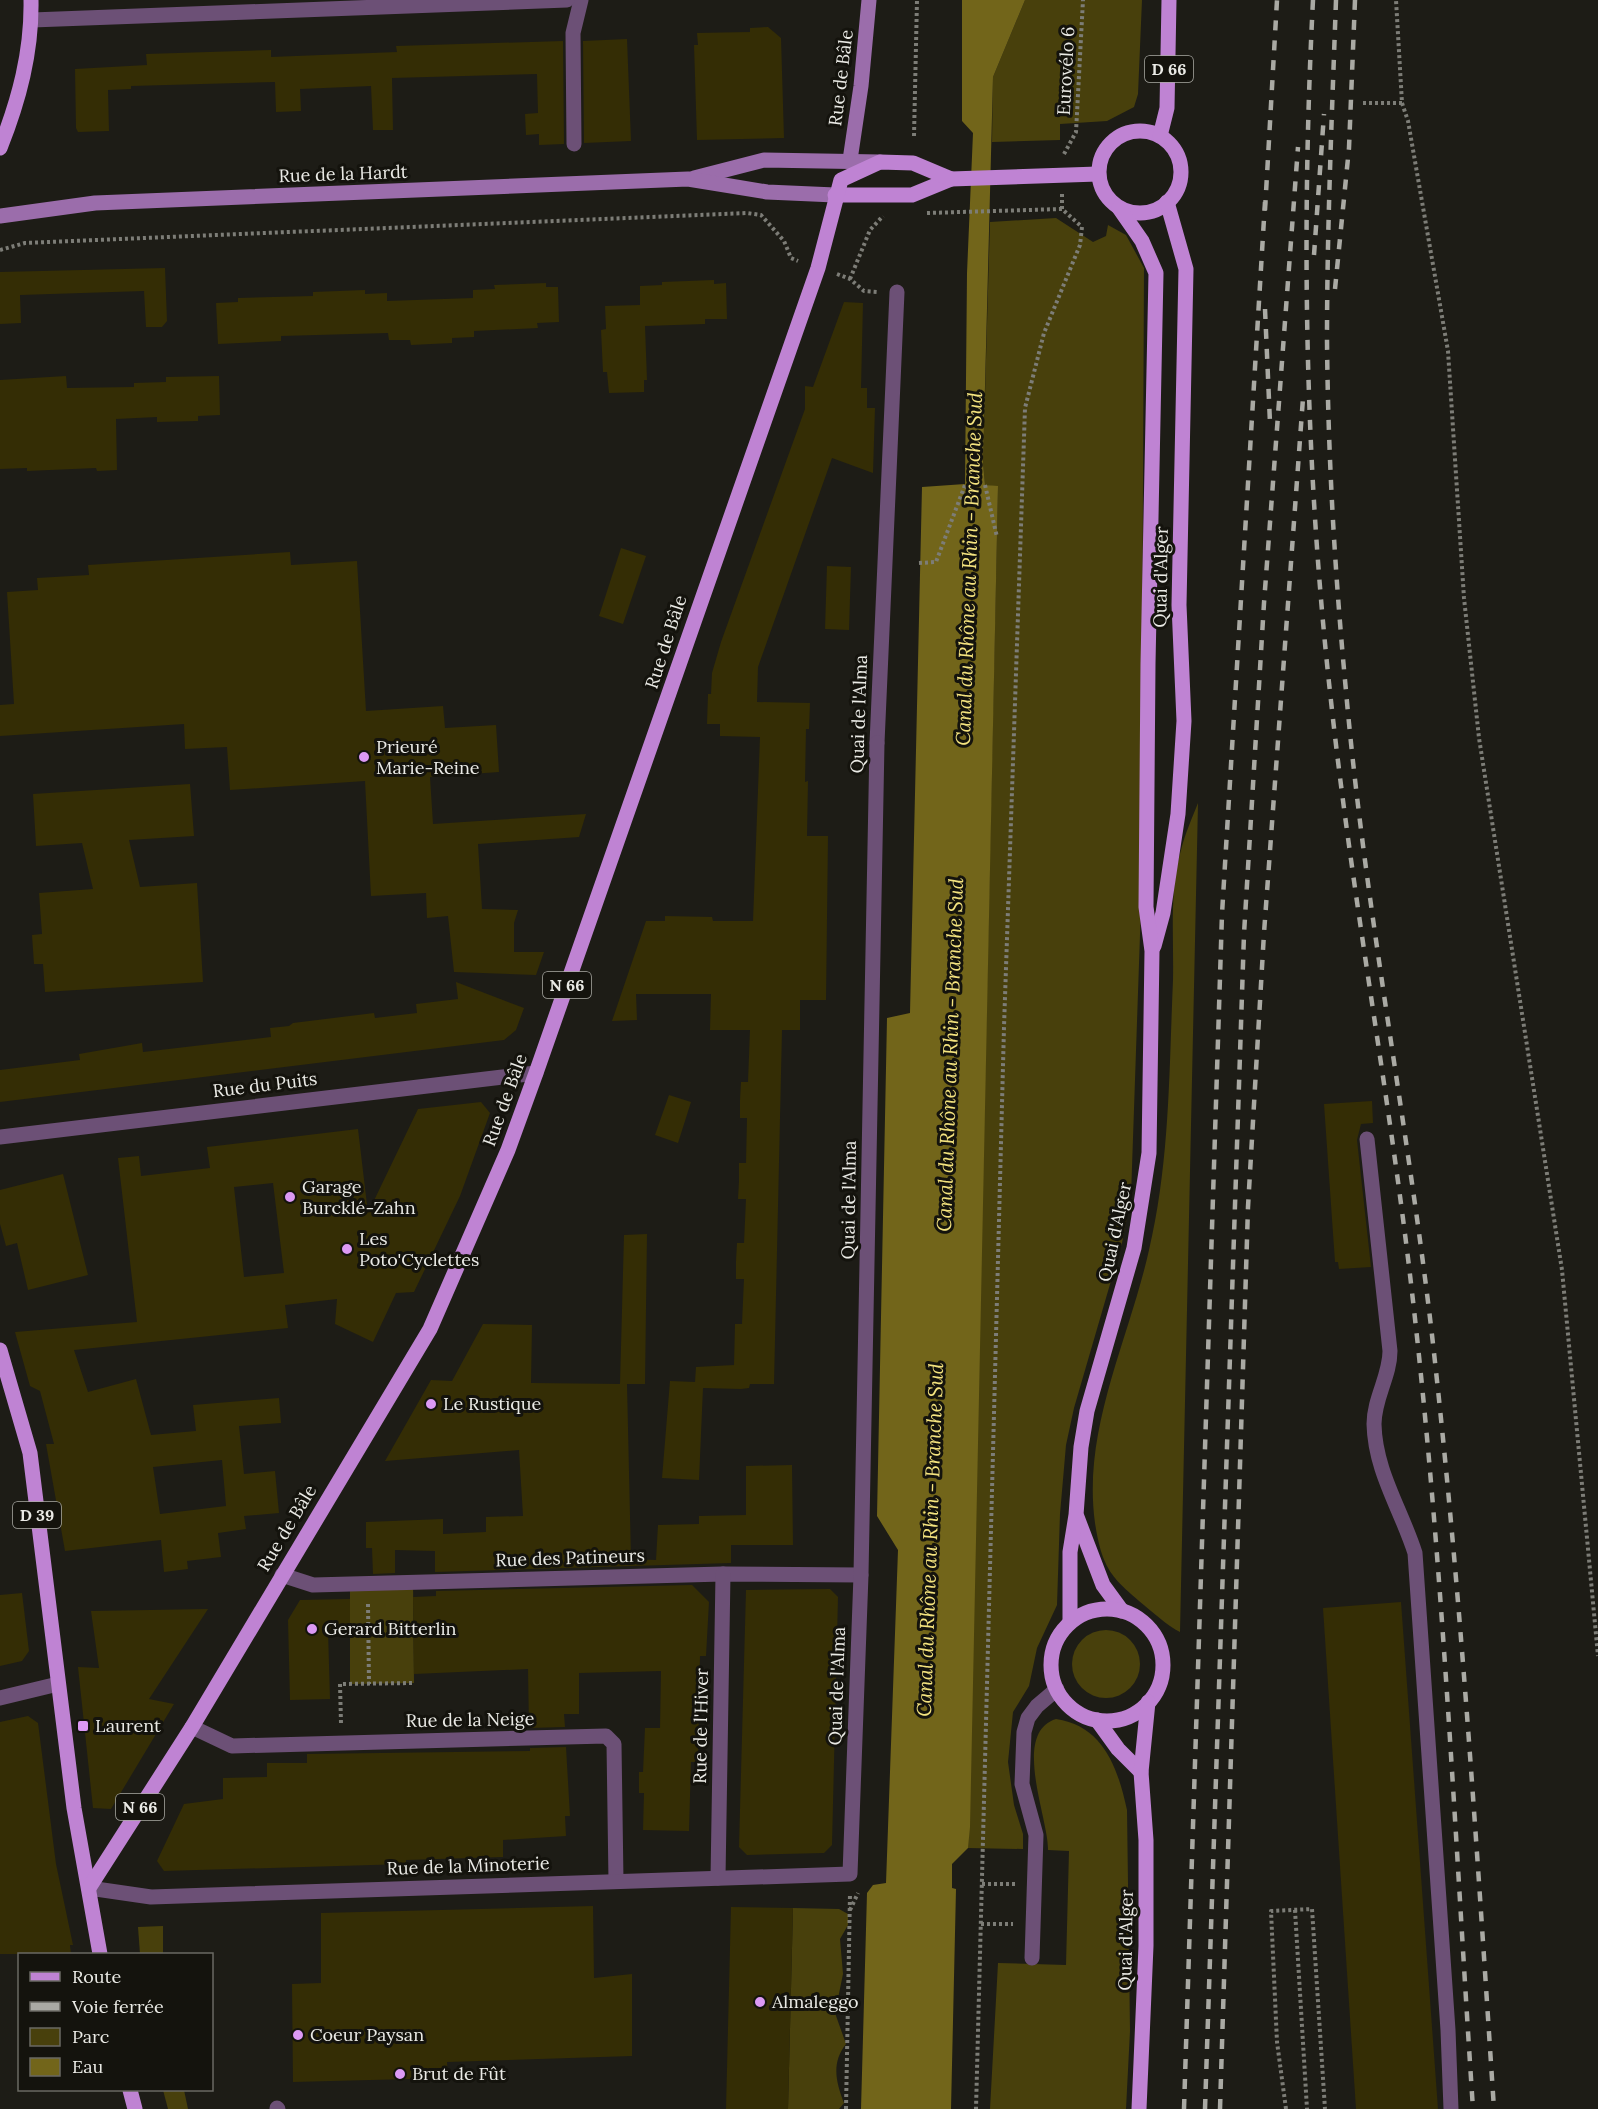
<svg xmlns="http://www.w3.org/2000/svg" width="1598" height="2109" font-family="Lora,serif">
	<rect width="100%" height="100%" fill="#1d1c16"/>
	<g fill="#48400c">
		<polygon points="1025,0 1142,0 1138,94 1134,107 1107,121 1060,124 1060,140 992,142 993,77"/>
		<polygon points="1056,218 1093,242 1106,236 1108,225 1126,235 1144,268 1141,906 1131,1196 1122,1243 1074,1408 1066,1445 1060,1514 1057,1605 1037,1648 1029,1686 1013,1712 1008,1762 1014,1805 1023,1834 1023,1849 968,1848 998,487 985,485 983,463 990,222"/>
		<path d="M1198 803 1180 1632C1168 1626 1161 1619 1151 1611 1114 1579 1103 1574 1095 1523 1082 1429 1129 1340 1149 1250 1170 1161 1169 1071 1173 980 1174 937 1169 892 1181 850 1185 834 1192 818 1198 803Z"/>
		<polygon points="413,1582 414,1683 350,1684 350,1584"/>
		<circle cx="1106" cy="1664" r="34"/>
		<path d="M1056 1719C1104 1726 1118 1769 1127 1810L1130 2031 1126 2109H990L998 1963 1066 1965 1069 1851 1048 1850C1049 1819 1011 1733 1056 1719Z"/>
		<path d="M793 1908 839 1909 848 1914V1925L840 1939 843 1974 835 2013 846 2044C831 2063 836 2082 844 2103L839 2109H788Z"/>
		<polygon points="163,1926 163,1954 140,1954 138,1927"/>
		<polygon points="163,2090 184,2090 188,2109 168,2109"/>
	</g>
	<polygon fill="#72651a" points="962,0 1025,0 993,77 983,463 985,485 998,486 970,1827 968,1848 952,1864 952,1888 956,1889 951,2109 861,2109 867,1893 873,1885 886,1883 898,1550 877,1516 887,1018 910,1013 922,487 965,484 967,273 973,133 962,121"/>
	<g fill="#342d05" fill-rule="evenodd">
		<polygon points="768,27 781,38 784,138 697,140 694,45 698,45 697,33 750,32 750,28"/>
		<polygon points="627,39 631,141 584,143 583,41"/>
		<polygon points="563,41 564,144 539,145 539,134 526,135 525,114 538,113 537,74 392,78 393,130 373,130 371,86 300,89 301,111 276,112 275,82 131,86 131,89 108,90 109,131 78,132 76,128 75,69 147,65 146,54 271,50 271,57 397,52 396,46"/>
		<polygon points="165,268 167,321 162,327 146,327 144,291 20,295 21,323 0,324 0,272"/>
		<polygon points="714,280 714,284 726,283 727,319 705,319 705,324 645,326 647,380 644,380 644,392 609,393 607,372 603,372 601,330 606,329 605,306 640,305 640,286 662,285 662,282"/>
		<polygon points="546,283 546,287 558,287 559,322 537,323 538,328 474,331 474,337 452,338 452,343 411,345 410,340 389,340 388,333 281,336 281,341 218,344 216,303 238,302 238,298 313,296 313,292 365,290 365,294 387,293 387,301 473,298 473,290 495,289 494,285"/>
		<polygon points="844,302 863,303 861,388 867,388 867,408 875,408 873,473 832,458 758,667 757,702 810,703 809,729 806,729 805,782 808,781 807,836 828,836 826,1000 800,1000 800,1030 782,1030 774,1384 750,1384 749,1388 741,1389 703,1388 699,1480 662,1478 670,1381 695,1382 696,1367 734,1365 735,1324 742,1324 744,1279 736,1279 736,1261 737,1243 744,1243 746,1199 738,1199 739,1181 739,1163 746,1163 747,1118 740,1118 740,1100 741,1082 748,1082 750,1030 710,1030 711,994 636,994 637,1020 612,1021 646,921 665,921 665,916 712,917 713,921 753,921 760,737 720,736 720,724 707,724 708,694 711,694 712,673 721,642 805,409 805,386 813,387"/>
		<polygon points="66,376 67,388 134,387 134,383 166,382 166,377 219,376 220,415 198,416 198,421 157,422 157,417 116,419 117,470 97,471 96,468 27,471 27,468 0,469 0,380"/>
		<polygon points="621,548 646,556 623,624 599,616"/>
		<polygon points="290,552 291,565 357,561 366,711 443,706 445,728 496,725 499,772 430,777 433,824 586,814 579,837 478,844 482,909 518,910 514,923 514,952 544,952 536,975 454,972 448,916 427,918 426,893 371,896 365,781 230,790 227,747 185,749 184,724 0,736 0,705 14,704 7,592 38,590 37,578 89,575 88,565"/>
		<polygon points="827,566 851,567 849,630 825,629"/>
		<polygon points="190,784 194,836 129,840 140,887 197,883 203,982 45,992 43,964 34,964 32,935 42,934 39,893 93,889 82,843 36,846 33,794"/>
		<polygon points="456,982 524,1008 516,1030 504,1040 0,1102 0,1070 80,1060 79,1054 142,1043 143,1052 271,1037 270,1028 289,1026 293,1023 374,1013 375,1018 417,1013 416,1004 458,999"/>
		<polygon points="669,1095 691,1102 678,1143 655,1135"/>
		<polygon points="1372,1101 1373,1123 1361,1124 1357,1140 1371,1267 1339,1269 1338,1262 1335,1262 1324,1104"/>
		<path d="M481 1102 490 1113 460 1196 414 1292 396 1293 373 1342 335 1324 337 1299 285 1305 288 1328 74 1350 88 1392 136 1379 151 1435 196 1431 193 1405 279 1398 281 1423 239 1426 244 1474 275 1471 279 1513 244 1516 246 1529 218 1533 221 1557 187 1561 188 1569 164 1572 161 1540 65 1551 46 1444H54L40 1391 30 1386 15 1332 137 1322 118 1158 139 1156 141 1176 210 1168 207 1147 358 1129 368 1213 418 1109ZM273 1183 284 1273 244 1277 234 1187ZM222 1460 226 1506 160 1514 153 1467Z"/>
		<polygon points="63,1174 88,1275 28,1290 17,1243 6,1246 0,1224 0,1190"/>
		<polygon points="647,1234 645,1384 627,1384 631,1559 656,1560 658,1525 699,1524 699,1516 746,1515 746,1466 792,1465 793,1545 731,1545 731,1563 435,1572 435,1551 395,1550 395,1573 373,1574 372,1548 366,1548 366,1522 443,1519 443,1534 486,1532 486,1517 523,1516 519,1450 385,1461 431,1380 452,1381 483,1324 532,1325 531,1383 620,1384 624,1235"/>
		<polygon points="692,1585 709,1602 706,1656 700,1656 698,1762 691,1762 689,1831 643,1830 644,1793 639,1793 639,1772 643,1772 645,1728 660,1728 661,1671 579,1673 579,1714 564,1714 565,1727 529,1728 528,1669 414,1674 413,1597 436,1596 436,1591"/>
		<polygon points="830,1589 838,1597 832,1845 824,1853 747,1855 739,1847 746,1590"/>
		<polygon points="22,1593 29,1651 22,1661 0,1666 0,1595"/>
		<polygon points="350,1599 350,1630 328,1630 330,1699 290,1700 288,1620 300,1600"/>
		<polygon points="1401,1602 1438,2109 1356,2109 1323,1608"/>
		<polygon points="208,1609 149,1699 174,1704 111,1809 93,1808 78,1667 99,1668 91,1611"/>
		<polygon points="28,1716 38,1723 56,1864 73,1945 70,1945 71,1954 0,1954 0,1722"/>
		<polygon points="566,1747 570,1816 565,1816 566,1836 503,1840 503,1857 406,1860 406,1864 164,1871 157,1861 184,1804 223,1799 223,1778 267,1777 267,1763 307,1763 307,1754 530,1751 530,1748"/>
		<polygon points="593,1906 594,1978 632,1974 632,2056 447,2062 448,2078 293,2082 292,1984 321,1983 321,1913"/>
		<polygon points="731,1907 793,1908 788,2109 726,2109"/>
	</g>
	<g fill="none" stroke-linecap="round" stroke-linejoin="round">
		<g stroke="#7d7d77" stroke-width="4" stroke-dasharray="3 3" stroke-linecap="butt">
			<polyline points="1363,103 1402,103 1396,0"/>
			<polyline points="1402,103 1408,121 1448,351 1464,598 1479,738 1562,1270 1598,1656"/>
			<polyline points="914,136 917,0"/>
			<polyline points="1064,154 1076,132 1083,0"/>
			<polyline points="1062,209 1062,194"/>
			<polyline points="927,213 1062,209 1082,227 1080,245 1044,333 1025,408 1004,1027 976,2109"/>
			<polyline points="0,250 25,243 747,213 761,215 784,241 791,258 798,261"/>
			<polyline points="837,274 850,279 864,291 878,292"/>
			<polyline points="850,279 870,230 883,216"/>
			<polyline points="985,485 997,537"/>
			<polyline points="919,563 936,562 965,485"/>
			<polyline points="368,1604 369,1684"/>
			<polyline points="341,1723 340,1684 414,1683"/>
			<polyline points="982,1884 1015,1884"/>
			<polyline points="850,1910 858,1893"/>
			<polyline points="1295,1910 1307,2109"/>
			<polyline points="981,1924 1013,1924"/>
			<polyline points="846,2109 850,1894"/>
			<polyline points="1286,2109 1277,2042 1271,1911 1312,1909 1325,2109"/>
		</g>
		<g stroke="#6c5076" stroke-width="15">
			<polyline points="574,144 573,33 581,0"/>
			<polyline points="877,743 897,292"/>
			<path d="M1367 1139 1390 1351C1390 1376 1374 1398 1374 1424 1375 1471 1401 1509 1415 1553L1448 2030 1451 2109"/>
			<polyline points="1032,1958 1036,1835 1022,1784 1024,1732 1028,1718 1037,1706 1057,1689"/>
			<polyline points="277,2108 278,2109"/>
		</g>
		<g stroke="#6c5076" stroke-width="15">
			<polyline points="32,20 567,0"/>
			<polyline points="0,1137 536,1073"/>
			<polyline points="282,1575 313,1585 723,1574 861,1575"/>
			<polyline points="0,1698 58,1684"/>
			<polyline points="192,1727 232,1746 606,1736 614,1744 616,1881"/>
			<polyline points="718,1878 723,1574"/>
			<polyline points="89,1888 151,1897 850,1874 861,1575 877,743"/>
		</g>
		<g stroke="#9b6dab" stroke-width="15">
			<polyline points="850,160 861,86 869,0"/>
			<polyline points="694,178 764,160 880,162"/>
			<polyline points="0,216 95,203 688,179 767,192 835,195"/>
		</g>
		<g stroke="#bf83d3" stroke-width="15">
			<circle cx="1140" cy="172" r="41"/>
			<polyline points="1160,136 1167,108 1169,0"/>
			<path d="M0 148C19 100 32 52 31 0"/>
			<polyline points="835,195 912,195 951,179 1098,174"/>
			<polyline points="1154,946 1163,913 1178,814 1184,721 1179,605 1186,269 1167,202"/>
			<polyline points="0,1350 30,1453 74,1808 100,1954"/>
			<polyline points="1077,1517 1103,1585 1122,1611"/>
			<circle cx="1107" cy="1665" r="56"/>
			<polyline points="1070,1622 1070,1552 1076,1515 1081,1447 1087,1411 1134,1248 1149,1153 1152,951 1146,907 1148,664 1156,273 1142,241 1119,208"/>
			<polyline points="1097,1720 1118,1749 1141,1772"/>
			<polyline points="89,1888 192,1727 430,1329 508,1150 536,1073 818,268 841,180 880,162 913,163 951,179"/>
			<polyline points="130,2090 135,2109"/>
			<polyline points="1139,2109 1146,1946 1146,1840 1141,1772 1148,1702"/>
		</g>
		<g stroke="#aaaaa4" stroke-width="4.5" stroke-dasharray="10 10" stroke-linecap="butt">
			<path d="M1313 0C1301 233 1305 469 1331 701 1351 885 1384 1066 1407 1250 1442 1535 1454 1823 1473 2109"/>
			<path d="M1336 0C1332 113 1327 227 1327 340 1328 458 1335 575 1346 691 1365 907 1407 1120 1432 1335 1461 1592 1477 1851 1494 2109"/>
			<polyline points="1265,210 1277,0"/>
			<polyline points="1314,255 1324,114"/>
			<polyline points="1335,289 1349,148 1355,0"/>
			<polyline points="1265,309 1270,423"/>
			<polyline points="1184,2109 1222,914 1265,202"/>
			<polyline points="1205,2109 1244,934 1264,603 1298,147"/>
			<polyline points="1220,2109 1248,1207 1264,933 1303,398"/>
		</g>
	</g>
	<g fill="#dc99f4" stroke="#14130d" stroke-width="2">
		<circle cx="364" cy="757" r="6"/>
		<circle cx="290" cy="1197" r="6"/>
		<circle cx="347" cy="1249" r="6"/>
		<circle cx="431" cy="1404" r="6"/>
		<circle cx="312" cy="1629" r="6"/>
		<rect x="77" y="1720" width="12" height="12" rx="3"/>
		<circle cx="760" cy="2002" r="6"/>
		<circle cx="298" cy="2035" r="6"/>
		<circle cx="400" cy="2074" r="6"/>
	</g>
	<g text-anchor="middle" stroke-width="6" stroke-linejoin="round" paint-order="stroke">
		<g fill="#14130d" stroke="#aaaaa4" stroke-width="1.5">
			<rect x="1145" y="56" width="48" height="26" rx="4.5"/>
			<rect x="543" y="972" width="48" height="26" rx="4.5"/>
			<rect x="13" y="1502" width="48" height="26" rx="4.5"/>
			<rect x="116" y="1794" width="48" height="26" rx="4.5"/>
		</g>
		<g font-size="16" font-weight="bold" fill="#eaeae5">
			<text x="1169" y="75">D 66</text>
			<text x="567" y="991">N 66</text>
			<text x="37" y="1521">D 39</text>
			<text x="140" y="1813">N 66</text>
		</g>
		<g font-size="18" fill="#eaeae5" stroke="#14130d">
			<text transform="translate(1066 71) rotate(-87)" y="6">Eurovélo 6</text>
			<text transform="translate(841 78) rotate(-83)" y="6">Rue de Bâle</text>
			<text transform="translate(343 174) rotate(-2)" y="6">Rue de la Hardt</text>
			<text transform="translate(1161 577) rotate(-89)" y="6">Quai d'Alger</text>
			<text transform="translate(666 642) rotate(-72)" y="6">Rue de Bâle</text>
			<text transform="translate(859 714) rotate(-88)" y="6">Quai de l'Alma</text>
			<text transform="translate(265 1085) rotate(-7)" y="6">Rue du Puits</text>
			<text transform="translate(505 1100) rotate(-70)" y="6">Rue de Bâle</text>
			<text transform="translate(849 1200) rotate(-89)" y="6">Quai de l'Alma</text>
			<text transform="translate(1115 1232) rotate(-78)" y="6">Quai d'Alger</text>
			<text transform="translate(287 1528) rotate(-59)" y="6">Rue de Bâle</text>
			<text transform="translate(570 1558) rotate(-2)" y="6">Rue des Patineurs</text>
			<text transform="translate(837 1686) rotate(-88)" y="6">Quai de l'Alma</text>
			<text transform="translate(470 1720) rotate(-1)" y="6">Rue de la Neige</text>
			<text transform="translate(701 1726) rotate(-89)" y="6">Rue de l'Hiver</text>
			<text transform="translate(468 1866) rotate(-2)" y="6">Rue de la Minoterie</text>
			<text transform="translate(1126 1940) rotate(-89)" y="6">Quai d'Alger</text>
		</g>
		<g font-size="18" fill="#eaeae5" stroke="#14130d" text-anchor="start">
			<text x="376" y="753">Prieuré<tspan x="376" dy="21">Marie-Reine</tspan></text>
			<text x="302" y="1193">Garage<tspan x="302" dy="21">Burcklé-Zahn</tspan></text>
			<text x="359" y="1245">Les<tspan x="359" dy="21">Poto'Cyclettes</tspan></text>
			<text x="443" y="1410">Le Rustique</text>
			<text x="324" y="1635">Gerard Bitterlin</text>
			<text x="95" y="1732">Laurent</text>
			<text x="772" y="2008">Almaleggo</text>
			<text x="310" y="2041">Coeur Paysan</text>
			<text x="412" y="2080">Brut de Fût</text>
		</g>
		<g font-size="20" font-style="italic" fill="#f5e47f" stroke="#14130d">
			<text transform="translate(969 569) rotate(-88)" y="7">Canal du Rhône au Rhin - Branche Sud</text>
			<text transform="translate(950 1055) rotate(-88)" y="7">Canal du Rhône au Rhin - Branche Sud</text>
			<text transform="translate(930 1540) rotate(-88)" y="7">Canal du Rhône au Rhin - Branche Sud</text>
		</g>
	</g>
	<rect x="18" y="1953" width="195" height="138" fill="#14130d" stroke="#6a6963" stroke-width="1.5"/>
	<rect x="30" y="1972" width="30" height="9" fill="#bf83d3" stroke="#6a6963" stroke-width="1.5"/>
	<text x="72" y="1983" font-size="18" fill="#eaeae5">Route</text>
	<rect x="30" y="2002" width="30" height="9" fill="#aaaaa4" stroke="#6a6963" stroke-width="1.5"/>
	<text x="72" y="2013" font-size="18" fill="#eaeae5">Voie ferrée</text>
	<rect x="30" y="2028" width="30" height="18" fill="#48400c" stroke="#6a6963" stroke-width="1.5"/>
	<text x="72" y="2043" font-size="18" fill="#eaeae5">Parc</text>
	<rect x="30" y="2058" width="30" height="18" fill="#72651a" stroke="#6a6963" stroke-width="1.5"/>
	<text x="72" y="2073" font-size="18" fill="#eaeae5">Eau</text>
</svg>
